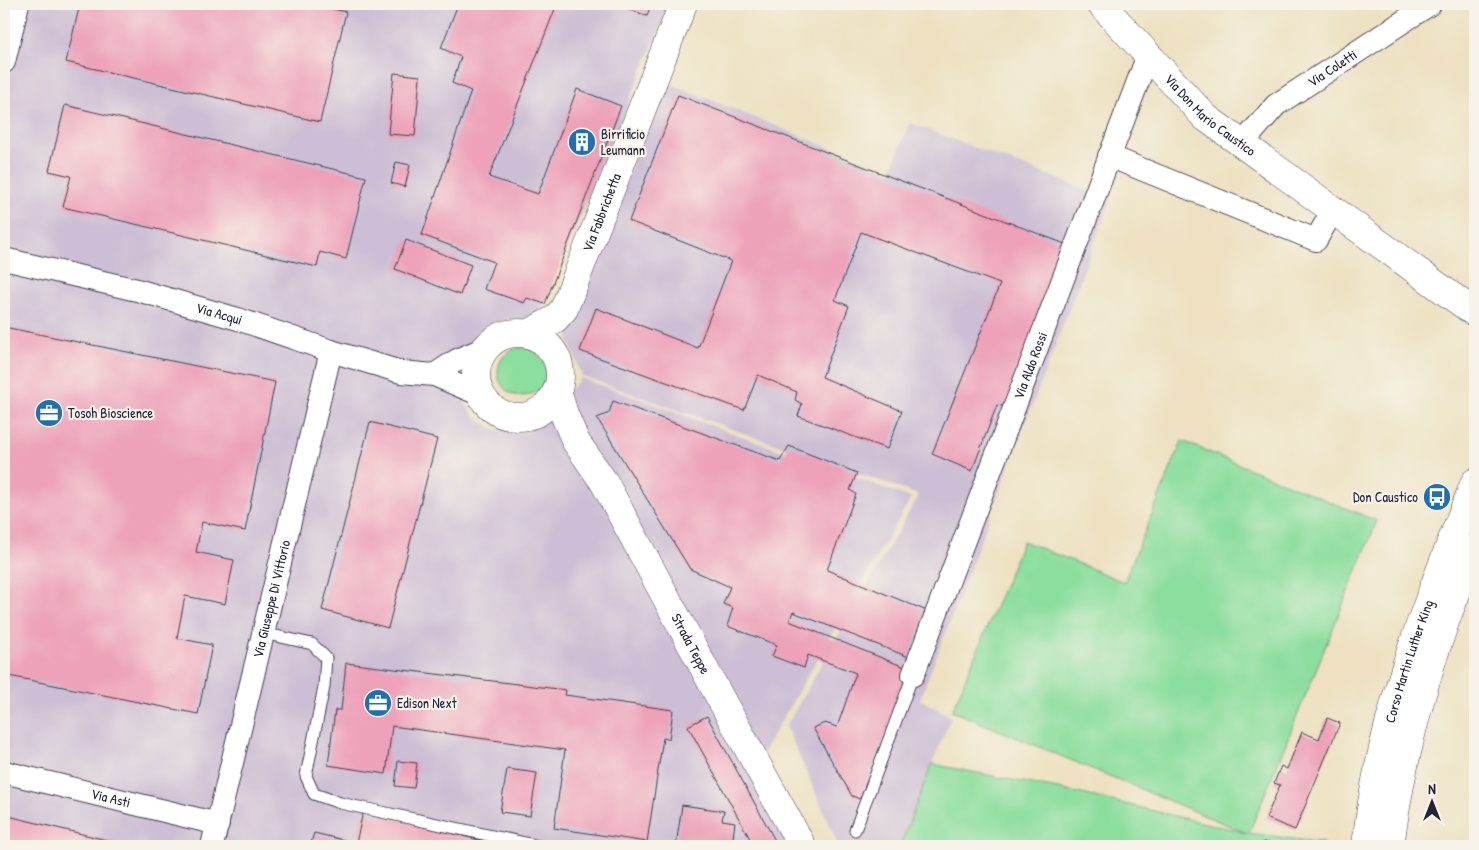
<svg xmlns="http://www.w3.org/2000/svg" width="1479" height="850" font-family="'Patrick Hand',sans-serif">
	<rect width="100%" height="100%" fill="#f7f3e8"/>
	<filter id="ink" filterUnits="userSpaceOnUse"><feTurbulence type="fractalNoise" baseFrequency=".02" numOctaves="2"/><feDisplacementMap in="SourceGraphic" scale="10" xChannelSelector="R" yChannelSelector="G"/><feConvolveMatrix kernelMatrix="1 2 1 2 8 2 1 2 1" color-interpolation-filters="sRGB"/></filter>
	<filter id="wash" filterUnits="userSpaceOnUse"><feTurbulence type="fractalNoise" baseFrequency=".0096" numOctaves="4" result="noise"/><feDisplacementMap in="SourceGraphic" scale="20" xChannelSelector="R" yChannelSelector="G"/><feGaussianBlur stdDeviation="1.12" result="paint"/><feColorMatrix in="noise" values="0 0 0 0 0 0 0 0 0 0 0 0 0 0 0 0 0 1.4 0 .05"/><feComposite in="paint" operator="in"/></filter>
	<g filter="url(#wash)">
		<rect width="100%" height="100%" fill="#ede1c1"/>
		<g fill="#ccbed4">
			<polygon points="4,4 670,4 536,322 509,319 496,322 485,327 465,348 458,368 459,389 465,403 475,417 484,423 493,428 511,433 530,431 581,378 911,498 751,773 792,846 4,846"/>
			<polygon points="663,81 890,172 910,123 1111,199 920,699 951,717 900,846 839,846 786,726 919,495 582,376 568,339"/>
		</g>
		<g fill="#8cde9e" stroke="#57806c">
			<circle cx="522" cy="372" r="24"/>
			<polygon points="1182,441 1377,521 1249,833 1324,843 1324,846 900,846 932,764 1078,793 1247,833 952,711 1023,541 1124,582"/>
		</g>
		<g id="blocks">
			<g fill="#eda2b9">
				<polygon points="80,4 312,4 346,12 320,122 66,62"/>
				<polygon points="458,4 557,4 489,177 538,194 577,89 621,106 545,304 527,298 524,303 484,289 494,262 422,235 471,91 452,83 461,57 441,48"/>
				<polygon points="616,4 651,4 647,16"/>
				<polygon points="394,73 420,76 415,136 388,134"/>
				<polygon points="678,95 1065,244 1006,407 997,405 972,471 932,454 1000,284 861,232 835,300 849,306 822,377 902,411 887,449 798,416 802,404 795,400 797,392 758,375 744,410 580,351 596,308 698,348 731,261 629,221"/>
				<polygon points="65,105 366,177 346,259 320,252 317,267 63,207 71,176 49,171"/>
				<polygon points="396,162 410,165 405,187 391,183"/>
				<polygon points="406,240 471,265 460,295 395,269"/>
				<polygon points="4,327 275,382 245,531 202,522 196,552 234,560 225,604 185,596 177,638 212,645 198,714 4,675"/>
				<polygon points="613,401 780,461 789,446 857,473 850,490 856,494 827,570 927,611 909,657 793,612 789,621 912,670 860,799 852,796 813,728 825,723 837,727 856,673 808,655 804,668 772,656 777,645 727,626 733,608 723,604 730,587 690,569 597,418 609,413"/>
				<polygon points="370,422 437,439 388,628 322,610"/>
				<polygon points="346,663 566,690 565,695 673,710 669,739 663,738 647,842 554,828 565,750 392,726 386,774 328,765 335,710 341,710"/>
				<polygon points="707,716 778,846 754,846 688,726"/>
				<polygon points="1327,718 1340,723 1295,830 1266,818 1280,785 1274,783 1281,766 1287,769 1302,732 1319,739"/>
				<polygon points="398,761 417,763 414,788 395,786"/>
				<polygon points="507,769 537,773 530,816 500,812"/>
				<polygon points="682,805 724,811 722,820 735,822 732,846 676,846"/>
				<polygon points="363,812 504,846 310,846 314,833 356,843"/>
				<polygon points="4,815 131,846 4,846"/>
				<polygon points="1263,842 1280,845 1280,846 1262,846"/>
			</g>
		</g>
	</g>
	<g filter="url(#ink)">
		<use href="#blocks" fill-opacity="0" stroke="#403f4f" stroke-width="1"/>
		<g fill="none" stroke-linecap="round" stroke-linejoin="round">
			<defs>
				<g id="service">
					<polyline points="263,633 312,644 326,658 324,687 306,776 314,794 340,803 539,846"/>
					<polyline points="855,830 913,675"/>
				</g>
				<g id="minor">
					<polyline points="4,62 18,4"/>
					<path id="s1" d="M1242 144 1276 105 1430 4"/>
					<polyline points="1109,156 1316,240 1333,210"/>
					<path id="s2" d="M4 259 137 290 238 319 331 351 401 372 434 375 481 395"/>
					<polyline points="434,375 457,360 485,348"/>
					<path id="s3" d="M913 675 1148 55"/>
					<path id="s4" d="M4 772 218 824"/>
					<path id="s5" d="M212 846 331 351"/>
				</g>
				<g id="tertiary">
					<path id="s6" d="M1101 4 1205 117 1475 313"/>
					<circle cx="518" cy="375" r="42"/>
					<path id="s7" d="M528 334 555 319 564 309 683 4"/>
					<path id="s8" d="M557 390 564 414 576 442 604 482 718 694 802 846"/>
					<path id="s9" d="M1366 846C1380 716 1427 603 1475 482"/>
					<path d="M1390 846C1400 770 1419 695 1445 622 1454 597 1465 572 1475 548"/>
				</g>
			</defs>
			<use href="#service" stroke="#403f4f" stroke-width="13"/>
			<use href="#minor" stroke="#403f4f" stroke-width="24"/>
			<use href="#tertiary" stroke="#403f4f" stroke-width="29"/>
			<use href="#service" stroke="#fff" stroke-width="11"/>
			<use href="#minor" stroke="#fff" stroke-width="22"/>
			<use href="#tertiary" stroke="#fff" stroke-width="28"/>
		</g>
	</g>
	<defs>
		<symbol id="building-disc" viewBox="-11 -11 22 22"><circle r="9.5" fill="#1f6fb2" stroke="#f7f3e8"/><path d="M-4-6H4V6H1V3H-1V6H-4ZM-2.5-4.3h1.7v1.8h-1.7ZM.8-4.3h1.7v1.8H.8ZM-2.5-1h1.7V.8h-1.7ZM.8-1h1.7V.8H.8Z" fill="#fff"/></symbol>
		<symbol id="office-disc" viewBox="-11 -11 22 22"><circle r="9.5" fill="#1f6fb2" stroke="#f7f3e8"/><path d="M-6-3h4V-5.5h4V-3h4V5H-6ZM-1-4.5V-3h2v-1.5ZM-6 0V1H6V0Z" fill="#fff"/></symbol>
		<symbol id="bus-disc" viewBox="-11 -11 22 22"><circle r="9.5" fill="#1f6fb2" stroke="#f7f3e8"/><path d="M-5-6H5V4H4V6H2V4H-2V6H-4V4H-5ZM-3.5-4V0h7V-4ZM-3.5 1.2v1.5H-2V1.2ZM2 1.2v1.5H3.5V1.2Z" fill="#fff"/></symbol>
	</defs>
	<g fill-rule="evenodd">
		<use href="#building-disc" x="566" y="126" width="32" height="32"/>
		<use href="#office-disc" x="33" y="397" width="32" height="32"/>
		<use href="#bus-disc" x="1421" y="481" width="32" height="32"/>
		<use href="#office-disc" x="362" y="687" width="32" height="32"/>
	</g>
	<g text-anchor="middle" stroke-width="4.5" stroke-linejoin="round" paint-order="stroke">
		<g font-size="14" fill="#22223b" stroke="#f7f3e8">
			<text dy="5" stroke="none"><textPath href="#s1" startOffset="119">Via Coletti</textPath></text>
			<text dy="5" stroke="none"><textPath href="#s6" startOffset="156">Via Don Mario Caustico</textPath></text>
			<text dy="5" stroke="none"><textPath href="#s7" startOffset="148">Via Fabbrichetta</textPath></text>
			<text dy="5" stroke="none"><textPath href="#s2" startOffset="222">Via Acqui</textPath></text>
			<text dy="5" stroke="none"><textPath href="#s3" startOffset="331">Via Aldo Rossi</textPath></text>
			<text dy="5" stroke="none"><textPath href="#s5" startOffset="254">Via Giuseppe Di Vittorio</textPath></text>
			<text dy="5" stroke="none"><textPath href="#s8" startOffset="288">Strada Teppe</textPath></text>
			<text dy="5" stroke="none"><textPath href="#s9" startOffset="190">Corso Martin Luther King</textPath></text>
			<text dy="5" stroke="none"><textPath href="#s4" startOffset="110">Via Asti</textPath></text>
		</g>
		<g font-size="14" fill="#22223b" stroke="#f7f3e8" text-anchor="start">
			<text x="601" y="139">Birrificio<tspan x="601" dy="16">Leumann</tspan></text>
			<text x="68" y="418">Tosoh Bioscience</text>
			<text x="1418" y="502" text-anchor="end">Don Caustico</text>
			<text x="397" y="708">Edison Next</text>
		</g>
	</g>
	<rect width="1479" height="850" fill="none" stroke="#f7f3e8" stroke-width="20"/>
	<g transform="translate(1432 802)" stroke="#f7f3e8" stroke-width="4" paint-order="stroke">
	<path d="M0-4L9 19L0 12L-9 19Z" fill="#22223b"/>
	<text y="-8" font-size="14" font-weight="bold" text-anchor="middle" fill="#22223b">N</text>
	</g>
</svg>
